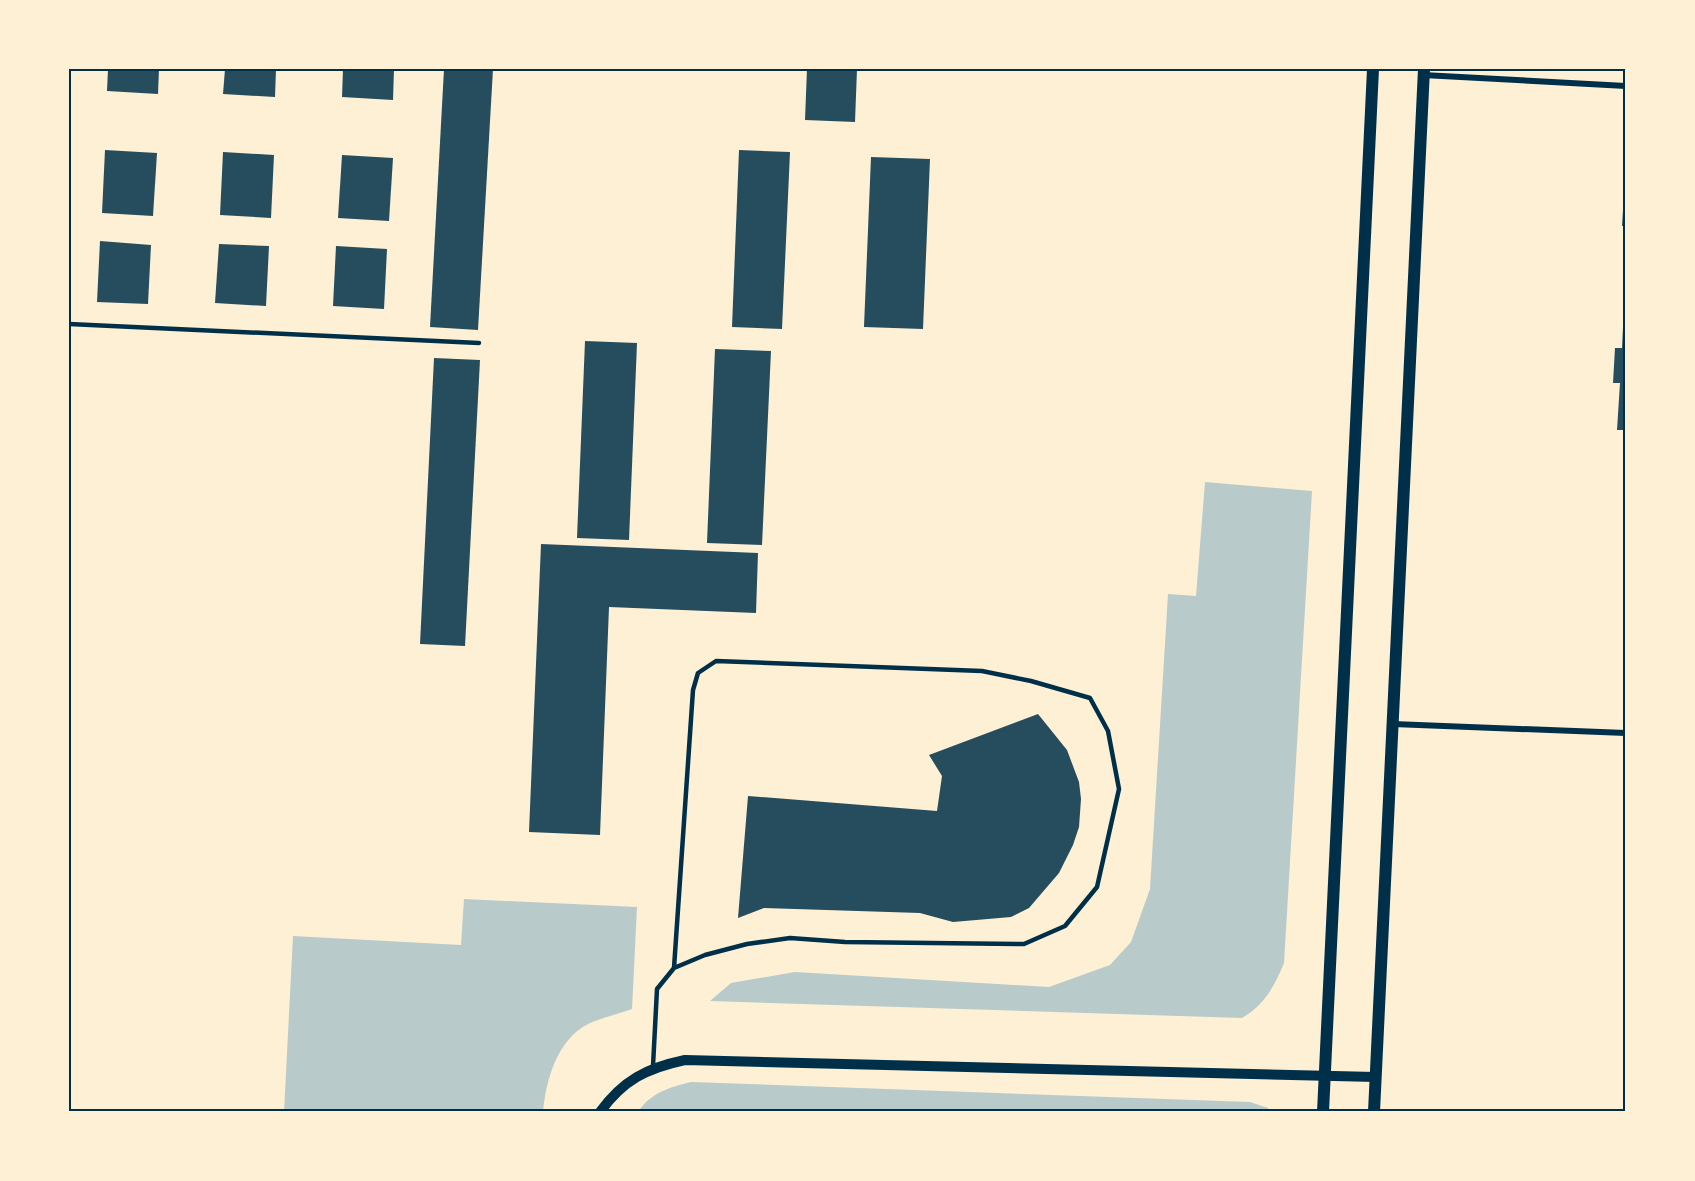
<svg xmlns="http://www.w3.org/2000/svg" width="1695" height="1181" font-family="Arial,sans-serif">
	<rect width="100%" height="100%" fill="#fdf0d5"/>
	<g fill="#b9caca">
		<path d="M1205 482 1312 491 1284 963C1274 987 1265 1004 1242 1018L710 1001 731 983 795 972 1049 987 1110 965 1131 942 1150 889 1168 594 1196 596Z"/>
		<path d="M464 899 637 907 632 1009C618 1014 601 1018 588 1024 557 1040 546 1080 543 1112H284L293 936 461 945Z"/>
		<path d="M691 1082 1250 1102 1268 1108 1271 1112H638C650 1093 670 1087 691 1082Z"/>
	</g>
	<g fill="#264d5e">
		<polygon points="108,69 159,69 158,94 107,91"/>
		<polygon points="225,69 276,69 275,97 223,94"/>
		<polygon points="343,69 394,69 393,100 342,97"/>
		<polygon points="444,69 493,69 478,330 430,327"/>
		<polygon points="807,69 857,69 855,122 805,120"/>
		<polygon points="105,150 157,153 153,216 102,213"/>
		<polygon points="739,150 790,152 782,329 732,327"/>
		<polygon points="223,152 274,155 271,218 220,215"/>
		<polygon points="342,155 393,158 389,221 338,218"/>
		<polygon points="871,157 930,159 923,329 864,327"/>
		<polygon points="1624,195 1626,195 1626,226 1622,226"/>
		<polygon points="100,241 151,245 148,304 97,302"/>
		<polygon points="219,244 269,246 266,306 215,303"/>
		<polygon points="336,246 387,249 384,309 333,306"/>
		<polygon points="1624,306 1626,307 1626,430 1617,430 1620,383 1613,383 1615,348 1622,348"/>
		<polygon points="585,341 637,343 629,540 577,538"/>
		<polygon points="715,349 771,351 762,545 707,543"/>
		<polygon points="434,358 480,360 465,646 420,644"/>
		<polygon points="541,544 758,553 756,613 609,607 600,835 529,832"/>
		<polygon points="1038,714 1067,750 1079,782 1081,799 1079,827 1073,845 1059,873 1029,908 1011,917 953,922 920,913 764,908 738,918 748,796 937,811 942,776 929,755"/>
	</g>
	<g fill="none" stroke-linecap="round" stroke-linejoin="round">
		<g stroke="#003049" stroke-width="4.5">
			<polyline points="69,324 479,343"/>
			<polyline points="653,1066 657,989 674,968 705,955 747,944 790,938 845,942 1024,944 1065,926 1097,887 1119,789 1108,731 1090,698 1031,681 982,671 716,661 698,673 693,690 674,968"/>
		</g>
		<g stroke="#003049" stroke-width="6">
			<polyline points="1423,75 1626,86"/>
			<polyline points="1393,724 1626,733"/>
		</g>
		<path stroke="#003049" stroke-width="10" d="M600 1112C623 1080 647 1068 685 1060L1376 1077"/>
		<g stroke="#003049" stroke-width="12">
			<polyline points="1323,1112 1373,69"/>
			<polyline points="1374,1112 1424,69"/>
		</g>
	</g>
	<rect width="1695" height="1181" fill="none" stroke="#fdf0d5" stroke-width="141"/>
	<rect x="70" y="70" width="1554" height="1040" fill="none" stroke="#003049" stroke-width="2"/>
</svg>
